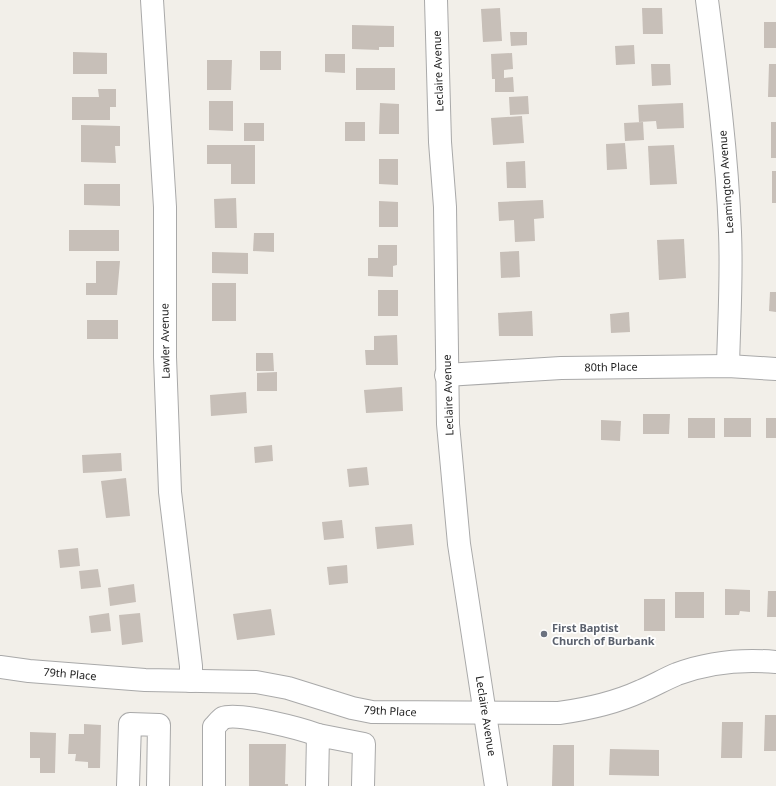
<svg xmlns="http://www.w3.org/2000/svg" width="776" height="786" font-family="'Noto Sans',sans-serif">
	<rect width="100%" height="100%" fill="#f2efe9"/>
	<g fill="#c7bfb8">
		<polygon points="500,8 502,41 483,42 481,9"/>
		<polygon points="642,8 662,8 663,34 643,34"/>
		<rect x="764" y="22" width="12" height="26"/>
		<polygon points="352,25 394,26 394,47 379,47 379,50 352,49"/>
		<polygon points="510,32 527,32 527,45 511,46"/>
		<polygon points="634,45 635,64 616,65 615,46"/>
		<rect x="260" y="51" width="21" height="19"/>
		<polygon points="73,52 107,53 107,74 73,74"/>
		<polygon points="512,53 513,69 504,70 504,78 513,77 514,92 495,92 495,79 492,79 491,54"/>
		<polygon points="325,54 345,54 345,73 325,72"/>
		<polygon points="207,60 232,60 231,90 207,90"/>
		<polygon points="651,64 670,64 671,85 652,86"/>
		<polygon points="769,64 776,64 776,97 768,97"/>
		<rect x="356" y="68" width="39" height="22"/>
		<polygon points="98,89 116,89 116,107 110,107 110,120 72,120 72,97 99,97"/>
		<polygon points="528,96 529,114 510,115 509,97"/>
		<polygon points="209,101 233,101 233,131 209,130"/>
		<polygon points="380,103 399,104 399,134 379,134"/>
		<polygon points="683,103 684,128 657,129 656,121 639,122 638,105"/>
		<polygon points="522,116 524,143 493,145 491,118"/>
		<rect x="345" y="122" width="20" height="19"/>
		<polygon points="643,122 644,140 625,141 624,123"/>
		<rect x="771" y="122" width="5" height="36"/>
		<rect x="244" y="123" width="20" height="18"/>
		<polygon points="81,125 120,126 120,146 115,146 116,163 81,162"/>
		<polygon points="625,143 627,169 607,170 606,144"/>
		<polygon points="207,145 255,145 255,184 231,184 231,164 207,164"/>
		<polygon points="674,145 677,184 650,185 648,146"/>
		<polygon points="379,159 398,159 398,185 379,184"/>
		<polygon points="525,161 526,188 507,188 506,162"/>
		<rect x="772" y="171" width="4" height="32"/>
		<polygon points="84,184 120,184 120,206 84,205"/>
		<polygon points="236,198 237,228 215,228 214,199"/>
		<polygon points="543,200 544,218 534,219 535,241 515,242 514,220 499,221 498,202"/>
		<polygon points="379,201 398,202 398,227 379,227"/>
		<rect x="69" y="230" width="50" height="21"/>
		<polygon points="254,233 274,233 274,252 253,251"/>
		<polygon points="684,239 686,278 659,280 657,240"/>
		<polygon points="378,245 397,245 397,265 393,266 393,277 368,276 368,258 378,258"/>
		<polygon points="519,251 520,277 501,278 500,252"/>
		<polygon points="212,252 248,253 248,274 212,273"/>
		<polygon points="96,261 120,261 117,295 86,295 86,283 96,283"/>
		<rect x="212" y="283" width="24" height="38"/>
		<rect x="378" y="290" width="20" height="26"/>
		<polygon points="770,292 776,292 776,312 769,311"/>
		<polygon points="532,311 533,336 499,336 498,313"/>
		<polygon points="629,312 630,332 611,333 610,314"/>
		<rect x="87" y="320" width="31" height="19"/>
		<polygon points="397,335 398,365 366,365 365,350 374,350 374,336"/>
		<polygon points="256,353 273,353 274,371 256,371"/>
		<polygon points="277,372 277,391 257,391 257,373"/>
		<polygon points="402,387 403,411 366,413 364,390"/>
		<polygon points="246,392 247,413 211,416 210,395"/>
		<polygon points="643,414 670,414 669,434 643,434"/>
		<rect x="688" y="418" width="27" height="20"/>
		<rect x="724" y="418" width="27" height="19"/>
		<rect x="766" y="418" width="10" height="20"/>
		<polygon points="601,420 621,421 620,441 601,440"/>
		<polygon points="272,445 273,461 255,463 254,447"/>
		<polygon points="121,453 122,471 83,473 82,455"/>
		<polygon points="367,467 369,485 349,487 347,469"/>
		<polygon points="126,478 130,516 106,518 101,481"/>
		<polygon points="342,520 344,538 324,540 322,522"/>
		<polygon points="412,524 414,545 377,549 375,527"/>
		<polygon points="78,548 80,566 60,568 58,550"/>
		<polygon points="347,565 348,583 329,585 327,567"/>
		<polygon points="98,569 101,587 81,589 79,571"/>
		<polygon points="134,584 136,602 110,606 108,588"/>
		<polygon points="725,589 750,590 750,612 740,611 739,615 725,615"/>
		<polygon points="768,591 776,591 776,617 767,617"/>
		<rect x="675" y="592" width="29" height="26"/>
		<rect x="644" y="599" width="21" height="32"/>
		<polygon points="271,609 275,635 237,640 233,614"/>
		<polygon points="109,613 111,631 91,633 89,616"/>
		<polygon points="140,613 143,642 122,645 119,615"/>
		<polygon points="765,715 776,715 776,751 764,751"/>
		<polygon points="722,722 743,722 742,758 721,758"/>
		<polygon points="84,724 101,725 100,768 88,768 88,762 75,761 76,754 68,754 69,734 84,734"/>
		<polygon points="30,732 56,733 55,773 40,773 40,758 30,758"/>
		<polygon points="249,744 286,744 285,784 288,784 288,786 249,786"/>
		<polygon points="553,745 574,745 574,786 552,786"/>
		<polygon points="610,749 659,750 659,776 609,775"/>
	</g>
	<g fill="none" stroke-linecap="round" stroke-linejoin="round">
		<defs>
			<g id="minor">
				<polyline points="152,0 165,207 165,357 170,492 191,666 191,681"/>
				<polyline points="436,0 440,142 445,207 448,424 459,544 496,786"/>
				<path d="M707 0C717 77 727 154 730 232 732 277 729 322 728 366"/>
				<polyline points="446,375 561,368 728,366 776,369"/>
				<path d="M0 667 29 671 145 680 256 682 288 688 352 708 372 712 559 713C588 709 615 703 641 691 653 686 665 679 677 674 709 662 742 659 776 662"/>
				<polyline points="128,786 130,724 159,725 158,786"/>
				<path d="M214 786V727C217 724 220 720 223 718 238 712 302 729 318 735"/>
				<polyline points="317,786 318,735 364,744 363,786"/>
			</g>
		</defs>
		<use href="#minor" stroke="#a9a9a9" stroke-width="24"/>
		<use href="#minor" stroke="#fff" stroke-width="22"/>
	</g>
	<circle fill="#6b7280" stroke="#fff" stroke-width="1.5" cx="544" cy="634" r="4"/>
	<g text-anchor="middle" stroke-width="3.5" stroke-linejoin="round" paint-order="stroke">
		<g font-size="11" fill="#222" stroke="#fff">
			<text transform="translate(438 71) rotate(-92)" y="4">Leclaire Avenue</text>
			<text transform="translate(726 182) rotate(-94)" y="4">Leamington Avenue</text>
			<text transform="translate(165 341) rotate(-91)" y="4">Lawler Avenue</text>
			<text transform="translate(611 367) rotate(-1)" y="4">80th Place</text>
			<text transform="translate(448 395) rotate(-92)" y="4">Leclaire Avenue</text>
			<text transform="translate(70 674) rotate(5)" y="4">79th Place</text>
			<text transform="translate(390 711) rotate(3)" y="4">79th Place</text>
			<text transform="translate(486 716) rotate(81)" y="4">Leclaire Avenue</text>
		</g>
		<g font-size="11" font-weight="bold" fill="#5b616d" stroke="#fff" text-anchor="start">
			<text x="552" y="632">First Baptist<tspan x="552" dy="13">Church of Burbank</tspan></text>
		</g>
	</g>
</svg>
